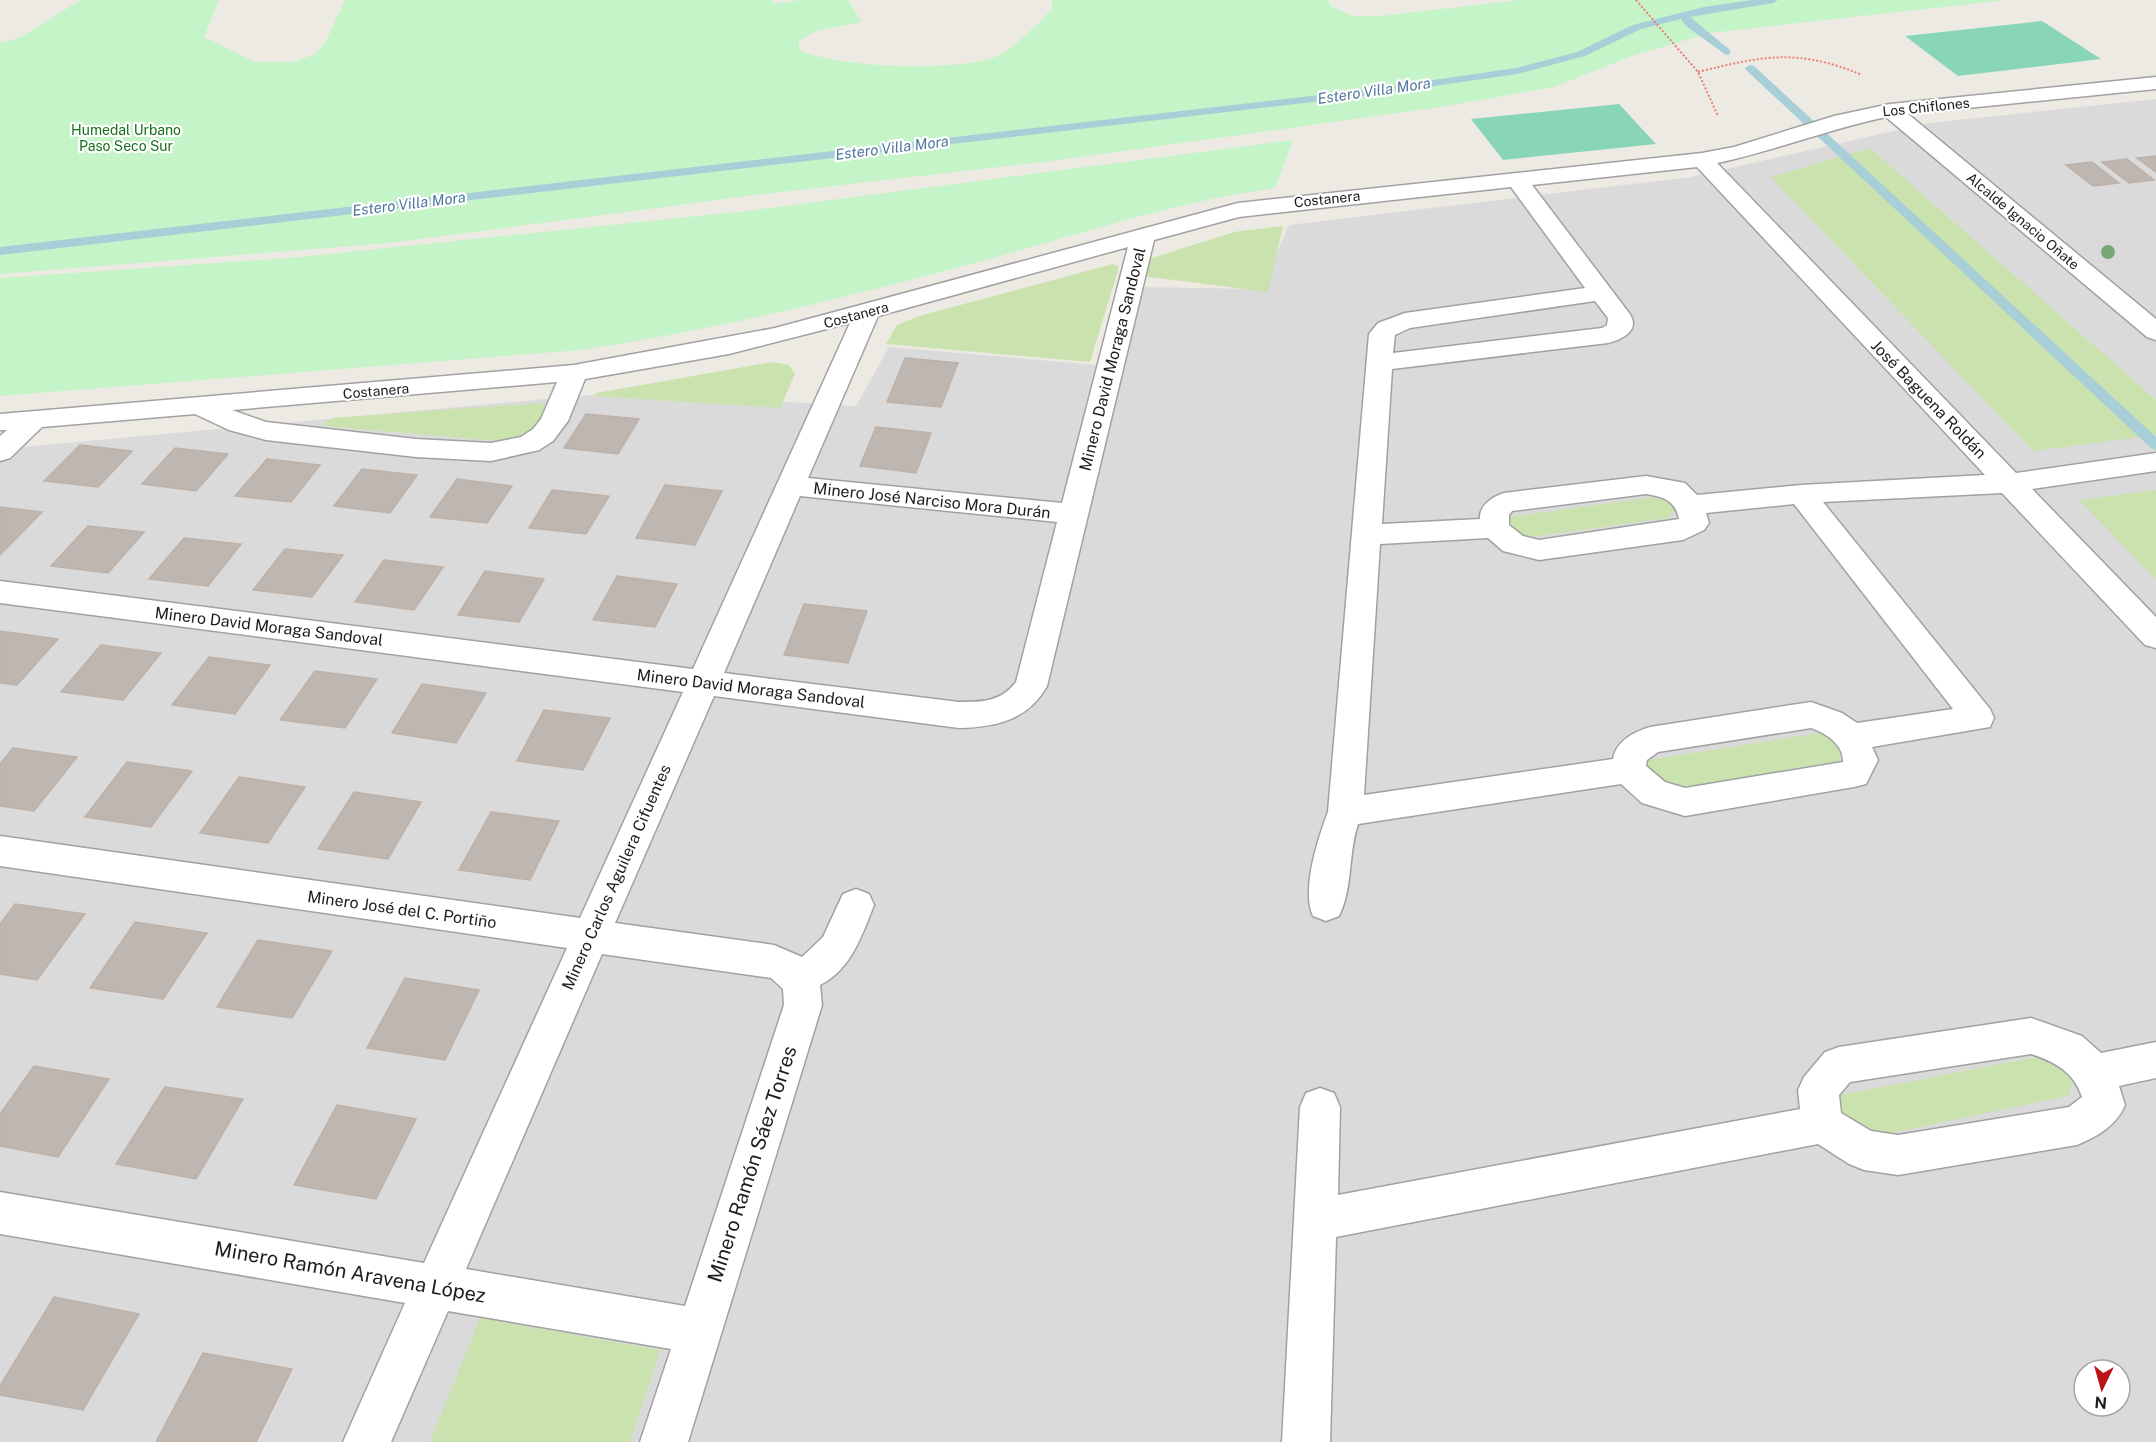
<svg xmlns="http://www.w3.org/2000/svg" width="2156" height="1442" font-family="'Public Sans',sans-serif">
	<rect width="100%" height="100%" fill="#edeae4"/>
	<path fill="#dbdada" fill-rule="evenodd" d="M2156 99V1442H0V449L622 392 856 406 889 347 1122 367 1131 287 1261 289 1289 225 1691 177 1929 123ZM2084 1370H2120V1406H2084Z"/>
	<g fill="#cae3ae">
		<polygon points="1870,148 2156,400 2156,435 2033,451 1771,177"/>
		<polygon points="1283,226 1268,292 1142,276 1152,258 1234,232"/>
		<polygon points="1113,264 1119,267 1090,362 886,344 897,325 919,316"/>
		<polygon points="773,362 789,365 795,374 780,408 595,396 596,393"/>
		<path d="M537 403 544 405C541 429 517 439 496 441L326 426 323 424 333 418Z"/>
		<polygon points="2156,490 2156,579 2079,500"/>
		<polygon points="1655,497 1677,506 1668,518 1523,538 1504,530 1507,517"/>
		<polygon points="1819,733 1846,745 1838,762 1670,789 1647,778 1648,760"/>
		<polygon points="2042,1056 2076,1074 2068,1096 1872,1137 1842,1121 1841,1095"/>
		<polygon points="480,1318 660,1350 630,1442 430,1442"/>
	</g>
	<g fill="#c4f4c7">
		<path d="M81 0H219L204 37 254 62H293L316 54 326 41 345 0H772L775 4 800 0H848L862 22 816 31 799 41V50C839 68 954 72 995 57 1015 49 1037 24 1052 9V0H1328L1331 6 1353 16H1381L1519 0H2007L1709 33 1629 57 1554 87 1434 108 1051 161 755 195 389 243 0 274V43L21 37Z"/>
		<path d="M1293 140 1275 188C1179 201 1086 232 993 258 856 295 722 329 581 350L0 396V278L290 258 747 211Z"/>
	</g>
	<g fill="#88d6b6">
		<polygon points="2042,21 2101,59 1958,76 1905,36"/>
		<polygon points="1619,104 1656,144 1503,160 1471,119"/>
	</g>
	<g fill="none" stroke-linecap="round" stroke-linejoin="round">
		<g fill="#a8ced7" fill-rule="evenodd">
			<polygon points="1752,0 1778,0 1773,3 1690,17 1730,50 1730,54 1726,55 1686,26 1681,19 1641,29 1585,56 1517,74 1372,95 0,255 0,247 1372,89 1516,68 1577,52 1633,25 1704,7"/>
			<polygon points="1750,65 1754,66 2156,437 2156,450 2151,448 1746,70 1745,68"/>
		</g>
	</g>
	<g fill="#bdb6b1" stroke="#beb1a8" stroke-width="1.5">
		<polygon points="2156,156 2156,172 2137,158"/>
		<polygon points="2127,159 2154,180 2129,183 2102,162"/>
		<polygon points="2092,162 2119,183 2093,186 2066,165"/>
		<polygon points="905,358 958,363 941,407 887,402"/>
		<polygon points="586,414 639,419 618,454 564,448"/>
		<polygon points="876,427 931,433 916,473 860,466"/>
		<polygon points="80,445 132,451 98,487 44,481"/>
		<polygon points="175,448 228,454 196,491 142,484"/>
		<polygon points="267,459 320,465 291,502 235,496"/>
		<polygon points="362,469 417,475 390,513 334,506"/>
		<polygon points="457,479 512,486 487,523 430,517"/>
		<polygon points="665,485 722,491 695,545 636,538"/>
		<polygon points="552,490 609,496 586,534 529,528"/>
		<polygon points="0,507 42,512 0,555"/>
		<polygon points="88,526 144,532 108,573 51,566"/>
		<polygon points="184,538 241,544 208,586 149,579"/>
		<polygon points="285,549 343,555 312,597 253,590"/>
		<polygon points="384,560 443,567 414,610 355,602"/>
		<polygon points="485,571 544,579 519,622 458,615"/>
		<polygon points="617,576 677,584 655,627 593,620"/>
		<polygon points="804,604 867,611 848,663 784,655"/>
		<polygon points="0,631 58,639 17,685 0,683"/>
		<polygon points="101,645 161,653 123,700 61,692"/>
		<polygon points="209,657 270,665 235,714 172,705"/>
		<polygon points="315,671 377,679 345,728 280,720"/>
		<polygon points="422,684 486,693 456,743 392,733"/>
		<polygon points="544,710 610,718 583,770 517,761"/>
		<polygon points="13,748 77,757 34,811 0,806 0,764"/>
		<polygon points="127,762 192,771 151,827 85,817"/>
		<polygon points="239,777 305,787 268,843 200,833"/>
		<polygon points="354,792 421,802 388,859 318,849"/>
		<polygon points="491,812 559,821 530,880 459,870"/>
		<polygon points="15,904 85,914 37,980 0,974 0,924"/>
		<polygon points="135,922 207,933 163,999 90,988"/>
		<polygon points="258,940 332,951 292,1018 217,1007"/>
		<polygon points="405,978 479,990 445,1060 367,1048"/>
		<polygon points="34,1066 109,1079 58,1157 0,1146 0,1114"/>
		<polygon points="165,1087 243,1099 196,1179 116,1164"/>
		<polygon points="337,1105 416,1119 376,1199 294,1185"/>
		<polygon points="54,1297 139,1314 83,1410 0,1395 0,1386"/>
		<polygon points="203,1353 292,1369 256,1442 156,1442"/>
	</g>
	<g fill="none" stroke-linecap="round" stroke-linejoin="round">
		<defs>
			<g id="street">
				<path d="M2156 77V89L1908 114 2156 319V340L2147 337 1886 117C1829 129 1774 151 1717 163L2016 473 2156 453V471L2032 489 2156 617V648L2145 645 2002 493 1823 502 1990 709 1994 718 1990 727 1872 747 1878 760 1866 784 1854 787 1685 816 1642 803 1621 784 1358 824C1348 854 1353 888 1339 916L1326 921 1313 916C1301 891 1318 838 1328 812L1369 334 1378 323 1405 313 1585 288 1511 187 1239 217 1154 240 1047 686C1028 720 996 727 959 728L714 696 615 923 774 945 802 957 823 937 843 894 856 889 869 894 874 905C862 935 851 970 820 985L822 1005 688 1442H640L671 1349 448 1311 391 1442H343L405 1303 0 1234V1192L424 1263 567 948 0 866V836L580 918 683 692 0 603V581L693 669 850 323 729 354 585 379 568 421 553 441 539 450 491 461 416 457 266 440 229 430 195 414 42 427 10 458 0 461V436L7 430H0V414L574 365 775 328 1238 203 1702 153 1734 147 1834 116 1890 104ZM1697 167 1985 475 1801 485 1697 495 1685 483 1646 476 1504 493C1492 497 1479 505 1480 519L1382 524 1392 369 1608 343C1623 339 1641 330 1629 313L1532 185ZM1128 247 1062 503 808 478 878 316ZM1595 301 1608 318 1607 325 1602 328 1393 353 1395 335 1410 328ZM557 382 541 419 533 429 521 437 491 443 416 439 266 422 232 410ZM1646 494C1664 497 1675 500 1679 519L1539 540 1523 536 1509 525V515L1512 511ZM800 496 1057 522 1016 682C1001 702 982 702 959 702L724 673ZM1794 504 1953 709 1857 723 1842 713 1811 702 1650 727C1634 732 1616 741 1613 759L1364 795 1380 544 1488 538 1503 551 1539 560 1683 540 1704 530 1709 523 1706 513ZM1811 728C1826 733 1844 745 1843 762L1685 788 1665 782 1646 766 1647 760 1658 752ZM602 954 771 978 783 989 784 1005 685 1306 466 1269Z"/>
				<path d="M2031 1018 2082 1036 2101 1053 2156 1042V1078L2119 1086 2125 1105C2116 1126 2098 1136 2077 1145L1898 1175 1864 1170 1849 1164 1818 1144 1336 1237 1330 1442H1282L1300 1107 1306 1093 1320 1088 1334 1093 1340 1107 1338 1195 1800 1109 1798 1090 1804 1077 1825 1052 1839 1047ZM2031 1054C2055 1062 2074 1072 2082 1097L2069 1107 1898 1135 1871 1131 1841 1113 1839 1095 1850 1082Z"/>
			</g>
		</defs>
		<use href="#street" stroke="#a1a1a1" stroke-width="3"/>
		<g stroke="#ed7e75" stroke-width="2" stroke-dasharray="2 2" stroke-linecap="butt">
			<polyline points="1636,0 1698,72 1718,116"/>
			<path d="M1698 72C1762 56 1798 48 1862 75"/>
		</g>
		<use href="#street" fill="#fff" fill-rule="evenodd"/>
	</g>
	<circle fill="#76a775" cx="2108" cy="252" r="7"/>
	<g text-anchor="middle" stroke-width="4.5" stroke-linejoin="round" paint-order="stroke">
		<g font-size="14" fill="#1d1d1d" stroke="#fff">
			<text transform="translate(1926 107) rotate(-6)" y="5">Los Chiflones</text>
			<text transform="translate(1327 199) rotate(-6)" y="5">Costanera</text>
			<text transform="translate(2023 221) rotate(40)" y="5">Alcalde Ignacio Oñate</text>
			<text transform="translate(856 315) rotate(-15)" y="5">Costanera</text>
			<text transform="translate(376 391) rotate(-5)" y="5">Costanera</text>
		</g>
		<g font-size="14" fill="#15711a" stroke="#fff">
			<text x="126" y="135">Humedal Urbano<tspan x="126" dy="16">Paso Seco Sur</tspan></text>
		</g>
		<g font-size="15" font-style="italic" fill="#4f799d" stroke="#fff">
			<text transform="translate(1374 91) rotate(-8)" y="5">Estero Villa Mora</text>
			<text transform="translate(892 148) rotate(-7)" y="5">Estero Villa Mora</text>
			<text transform="translate(409 204) rotate(-7)" y="5">Estero Villa Mora</text>
		</g>
		<g font-size="16" fill="#1d1d1d" stroke="#fff">
			<text transform="translate(1112 359) rotate(-76)" y="6">Minero David Moraga Sandoval</text>
			<text transform="translate(1929 399) rotate(46)" y="6">José Baguena Roldán</text>
			<text transform="translate(932 500) rotate(6)" y="6">Minero José Narciso Mora Durán</text>
			<text transform="translate(269 626) rotate(7)" y="6">Minero David Moraga Sandoval</text>
			<text transform="translate(751 688) rotate(7)" y="6">Minero David Moraga Sandoval</text>
			<text transform="translate(616 877) rotate(-66)" y="6">Minero Carlos Aguilera Cifuentes</text>
			<text transform="translate(402 909) rotate(8)" y="6">Minero José del C. Portiño</text>
		</g>
		<g font-size="20" fill="#1d1d1d" stroke="#fff">
			<text transform="translate(752 1164) rotate(-72)" y="7">Minero Ramón Sáez Torres</text>
			<text transform="translate(350 1272) rotate(10)" y="7">Minero Ramón Aravena López</text>
		</g>
	</g>
	<g transform="translate(2102 1388) rotate(185)"><circle r="28" fill="#ffffff" stroke="#a5a5a5" stroke-width="1.5"/>
	<path d="M0-4.5L10 22L0 15L-10 22Z" fill="#b91217"/>
	<text y="-9" font-size="16" font-weight="bold" text-anchor="middle" fill="#1d1d1d">N</text>
	</g>
</svg>
